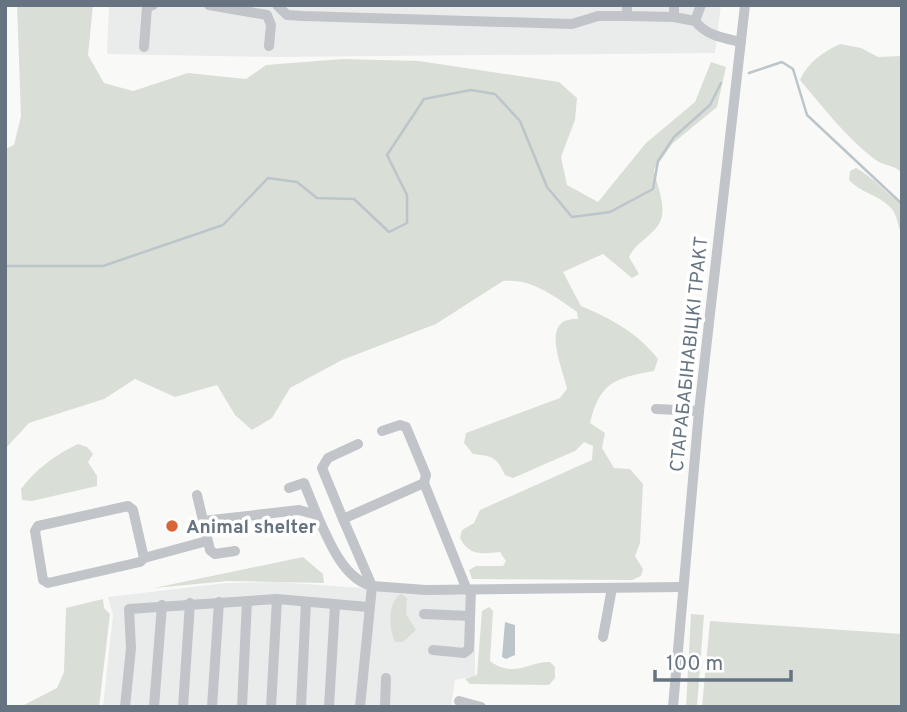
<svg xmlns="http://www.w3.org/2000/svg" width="907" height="712" font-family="Overpass,sans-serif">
	<rect width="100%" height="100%" fill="#f9faf8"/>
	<g fill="#eaebeb">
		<polygon points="109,5 721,5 715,53 276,57 107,54"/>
		<polygon points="277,582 475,596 475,676 455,680 451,707 103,707 113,615 108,597 226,583"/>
	</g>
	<g fill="#d9ded7">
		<path d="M17 5H93L88 55 104 83 133 91 188 73 246 79 266 65 343 59 419 61 559 82 577 98 575 120 561 157 567 185 598 202 646 143 695 102 711 62 726 67 717 107 672 144 654 170C657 186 668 209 659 224 651 237 636 242 629 257L639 274 632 278 603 254 563 272 581 306C610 318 638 333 658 359L654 371C615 378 600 382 590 423L605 433 602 448 614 468 630 469 643 484 640 543 635 556 643 569 641 576 632 580 472 579 469 570 476 566H503L506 561 500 552C482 554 469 556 460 538L462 530 474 523 480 510 592 460 593 446 584 442 575 451 513 478 505 475C497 457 492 456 473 454L464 443 466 433 560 398 567 389C563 368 538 317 578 319L577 312C555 296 531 278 503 281L436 324 342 360 290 388 272 418 252 430 235 415 217 385 175 397 135 379 104 399 29 423 5 449V149L14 145 21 116Z"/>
		<path d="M840 44 861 48 878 57 902 56V173C894 164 882 166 873 158 845 136 823 107 800 80 808 62 823 52 840 44Z"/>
		<path d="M856 168C872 176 886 193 902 205V234C897 225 898 216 891 208 879 195 861 193 849 180L850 171Z"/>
		<path d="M78 444 87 447 93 454 88 462 97 476V486L32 501 22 500 21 489C36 469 55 455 78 444Z"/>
		<polygon points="303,557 323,574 324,583 228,581 154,588"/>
		<path d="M401 594 407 598 406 614 416 630 403 642H395C389 629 387 602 401 594Z"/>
		<polygon points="103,599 104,608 110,614 99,707 20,707 57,688 64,672 66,608"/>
		<path d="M489 607 493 611 490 661C514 679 530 661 550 662L555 667V678L549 685 470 684 465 679 477 675 482 611Z"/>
		<polygon points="691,614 704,615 697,707 686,707"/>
		<polygon points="710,621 902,634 902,707 702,707"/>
	</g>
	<polygon fill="#bbc5ca" points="505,622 515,625 515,655 506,659 502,657"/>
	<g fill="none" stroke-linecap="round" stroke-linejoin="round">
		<g stroke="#bbc5ca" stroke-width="2.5">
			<polyline points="749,73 782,62 793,69 807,115 902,204"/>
			<polyline points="5,266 103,266 223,225 268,178 297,182 317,198 354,199 389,232 407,223 407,195 387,155 424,99 471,90 495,94 520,121 547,187 572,217 610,212 653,189 658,161 674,137 710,105 721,83"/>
		</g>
		<g stroke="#c1c5c9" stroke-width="10">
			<polyline points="209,5 267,15 271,25 269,46"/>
			<polyline points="277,5 287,15 303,16 572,24 598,16 627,16"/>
			<polyline points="627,5 627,16 674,17"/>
			<path d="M674 5V17L695 21C707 36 723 38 741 42"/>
			<polyline points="695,21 701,5"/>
			<polyline points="144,47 147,7 153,5"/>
			<polyline points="656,409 699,411"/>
			<polyline points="358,444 328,458 322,468 343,519 424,483 426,475 406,427 400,425 382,431"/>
			<polyline points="424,483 467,590"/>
			<polyline points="289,488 304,483 317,515"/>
			<polyline points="197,495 210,550 215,554 235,551"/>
			<polyline points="343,519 372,586 360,707"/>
			<path d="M203 521 299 510 317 515C328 539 343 579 372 586L426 590 682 587"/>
			<polyline points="144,558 133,510 128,506 38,526 35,531 43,580 48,583 140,562 144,558 207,541"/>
			<polyline points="424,614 470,616"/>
			<polyline points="603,637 612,588"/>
			<polyline points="433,650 464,653 469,649 471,590"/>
			<polyline points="459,701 481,707"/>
			<polyline points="125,707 131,648 129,609 277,599 368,607"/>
			<polyline points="154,707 162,605"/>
			<polyline points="183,707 190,603"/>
			<polyline points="212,707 219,602"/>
			<polyline points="242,707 247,601"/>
			<polyline points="271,707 277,599"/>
			<polyline points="301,707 306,602"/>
			<polyline points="329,707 335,605"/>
			<polyline points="385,707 386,678"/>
			<polyline points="673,707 699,411 745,5"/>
		</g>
	</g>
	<circle fill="#da6437" stroke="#fff" stroke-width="2.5" cx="172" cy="526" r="7"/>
	<g text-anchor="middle" stroke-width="7" stroke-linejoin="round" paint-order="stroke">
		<g font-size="19" fill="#667481" stroke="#fff">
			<text transform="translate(688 354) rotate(-84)" y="7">СТАРАБАБІНАВІЦКІ ТРАКТ</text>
		</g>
		<g font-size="19" font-weight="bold" fill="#667481" stroke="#fff" text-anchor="start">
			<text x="186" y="533">Animal shelter</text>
		</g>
	</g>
	<rect width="907" height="712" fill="none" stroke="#667481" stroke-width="14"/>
	<path d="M655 670v10h136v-10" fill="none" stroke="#667481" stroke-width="3.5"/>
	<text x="666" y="670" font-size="21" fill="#667481" stroke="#ffffff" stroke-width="5" paint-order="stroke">100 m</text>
</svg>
